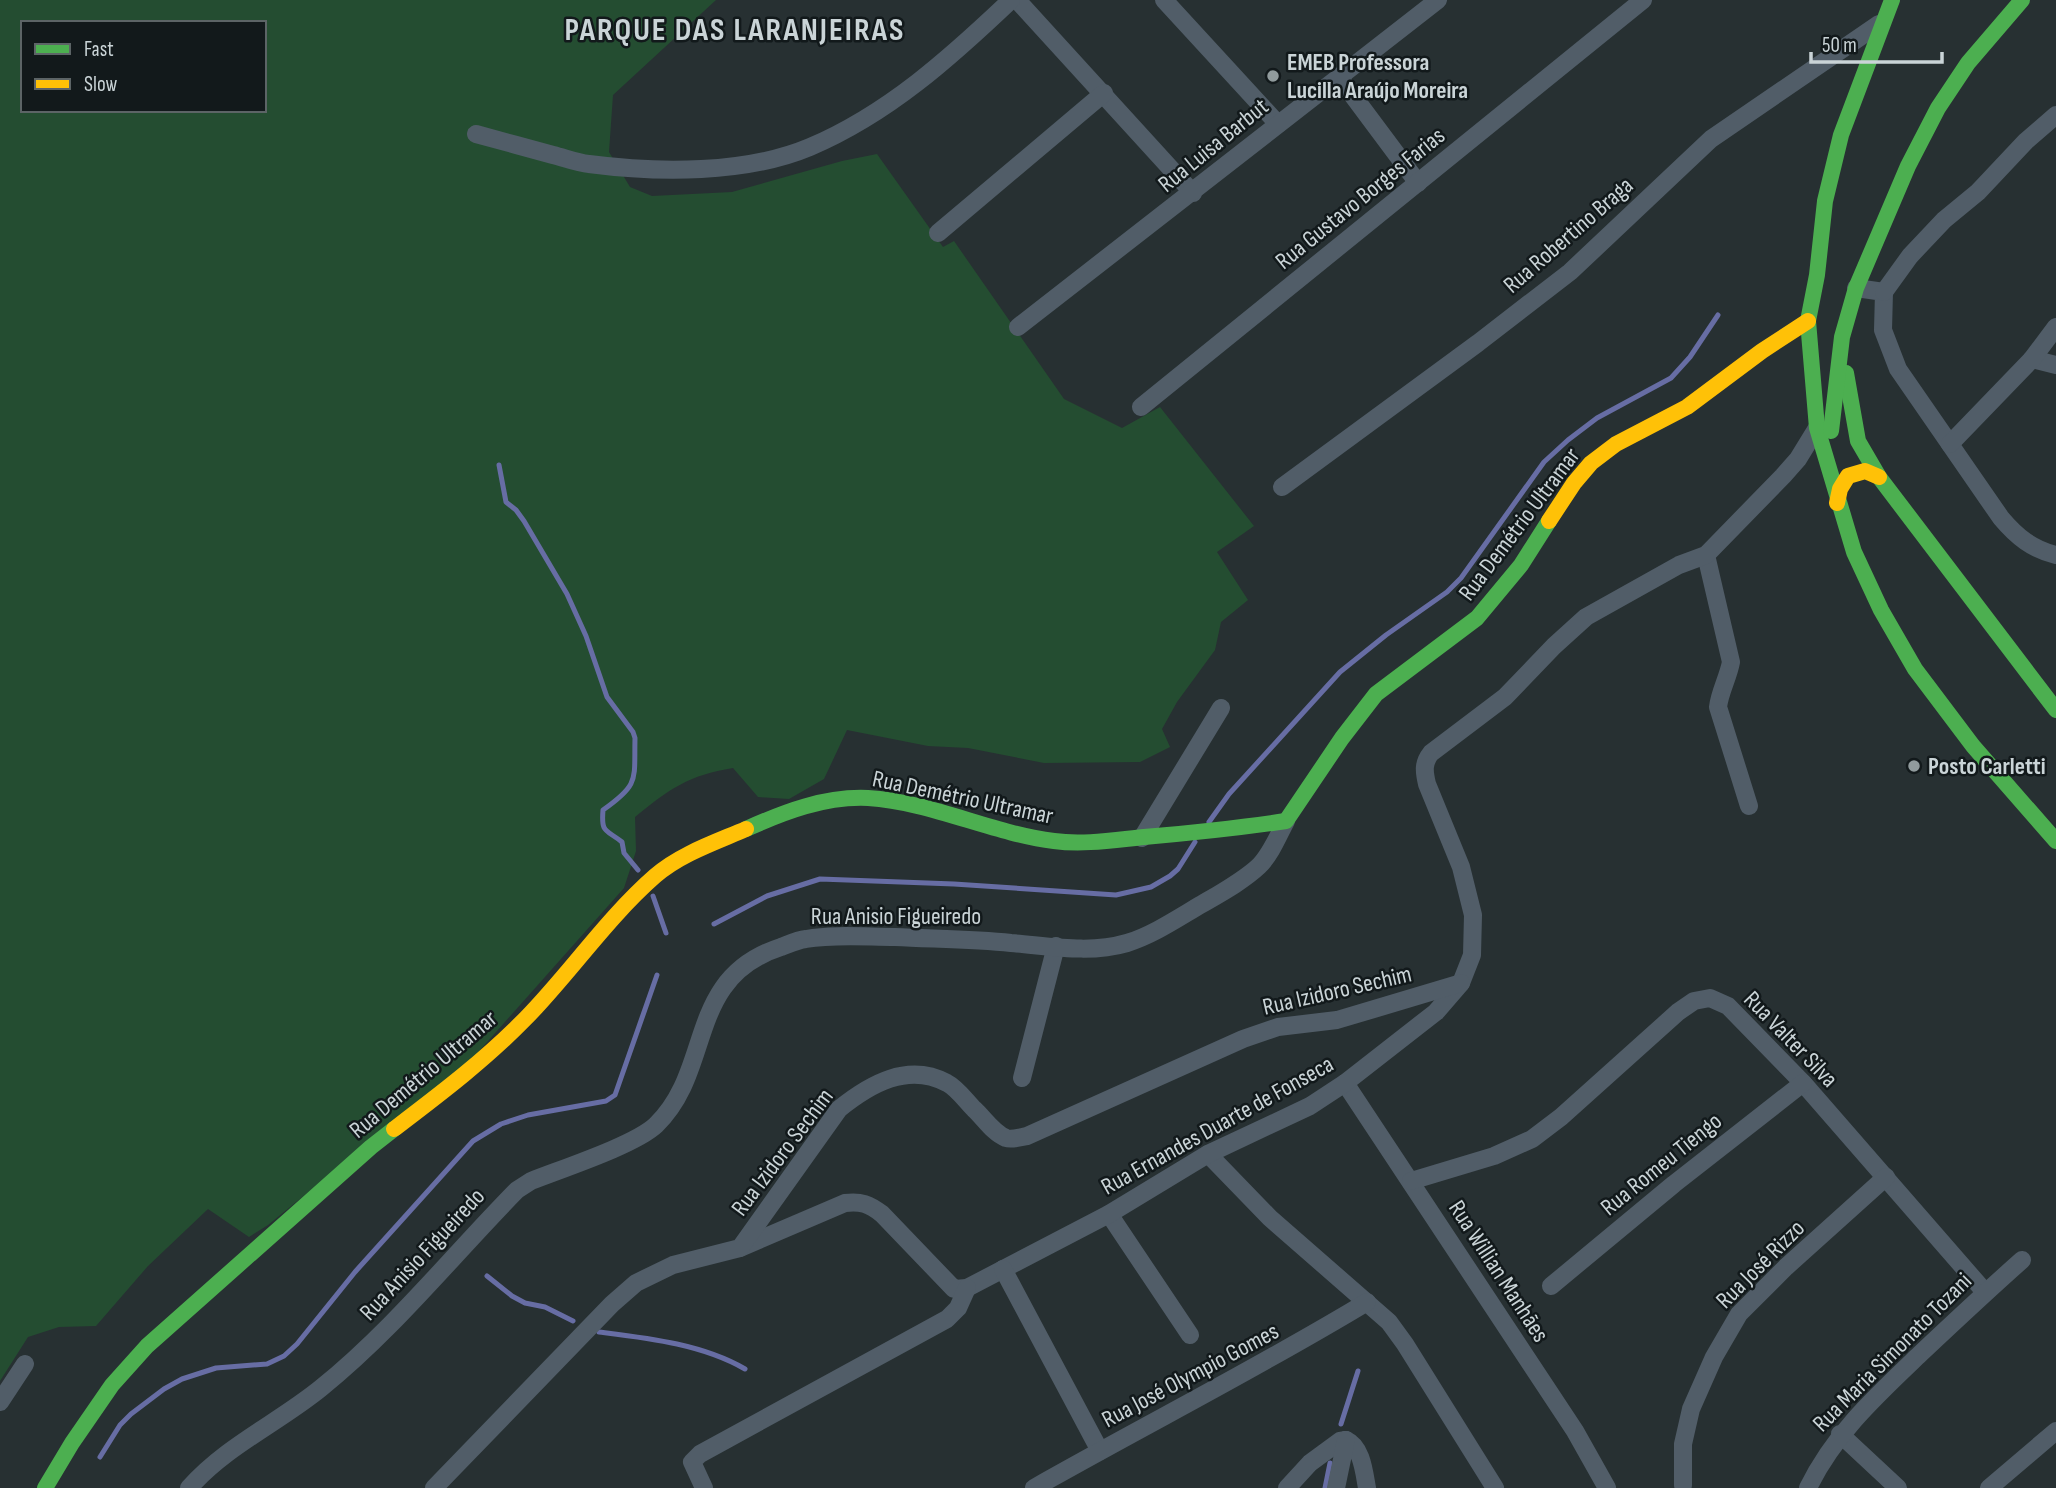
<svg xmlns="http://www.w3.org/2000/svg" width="2056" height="1488" font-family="'Sofia Sans Condensed',sans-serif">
	<rect width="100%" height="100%" fill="#273032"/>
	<path fill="#244d31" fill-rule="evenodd" d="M0 0H716L613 95 609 152 630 187 652 196 732 192 842 161 877 154 943 247 954 241 1064 399 1122 428 1160 407 1254 526 1217 552 1248 600 1221 622 1215 650 1177 702 1162 729 1170 747 1140 762 1044 763 968 748 928 746 847 730 824 779 789 799 758 797 733 768C689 775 669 789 635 817L636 851 624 888 473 1058 268 1225 249 1237 208 1209 148 1266 96 1326 59 1327 28 1337 0 1381ZM23 23H264V110H23Z"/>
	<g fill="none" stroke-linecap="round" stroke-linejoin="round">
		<g stroke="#676da4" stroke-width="5">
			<path d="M499 465 506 502 516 510 524 521 567 594 586 636 607 697 633 732 635 738C634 780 640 784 603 810 601 834 606 829 622 842L624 853 638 870"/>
			<polyline points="1209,822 1229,794 1340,672 1386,635 1447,592 1461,578 1544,462 1568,440 1597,418 1671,378 1690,357 1718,315"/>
			<polyline points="653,896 666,933"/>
			<polyline points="714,924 767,896 820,879 954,884 1116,895 1151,887 1170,876 1178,869 1195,842"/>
			<polyline points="487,1276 512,1296 525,1303 545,1307 573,1321"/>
			<path d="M599 1332C647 1338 702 1344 745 1369"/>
			<polyline points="1341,1424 1358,1371"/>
			<polyline points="100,1457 120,1425 131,1414 164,1389 182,1379 216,1368 267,1364 284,1356 297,1344 355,1272 473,1141 501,1124 528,1115 606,1101 615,1095 657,975"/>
			<polyline points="1325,1488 1330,1463"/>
		</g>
		<g stroke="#515d68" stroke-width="18">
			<polyline points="1017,0 1193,193"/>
			<polyline points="1164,0 1278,124"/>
			<polyline points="1339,77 1418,183"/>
			<path d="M476 134C502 141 527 148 553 155 565 158 577 163 589 164 658 173 746 174 810 147 888 114 951 57 1011 0"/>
			<polyline points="938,233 1104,93"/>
			<path d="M1856 288 1884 292 1883 330 1898 369 2001 518C2017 537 2032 549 2056 555"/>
			<polyline points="1884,292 1910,256 1944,220 1978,192 2026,141 2056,115"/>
			<polyline points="1018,327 1438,0"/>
			<polyline points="2032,359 2056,365"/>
			<polyline points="1141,407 1643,0"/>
			<polyline points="1950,444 2032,359 2056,327"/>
			<polyline points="1282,487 1478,343 1570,272 1711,139 1879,24"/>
			<path d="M1706 555 1731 662C1728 678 1720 691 1718 707L1749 806"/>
			<polyline points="1142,838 1221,708"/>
			<polyline points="1022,1078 1056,946"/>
			<polyline points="1345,1083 1575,1431 1607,1488"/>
			<polyline points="1208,1154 1270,1218 1389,1322 1405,1344 1495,1488"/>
			<polyline points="1411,1181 1494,1156 1532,1139 1561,1117 1678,1012 1694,1001 1710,998 1728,1006 1803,1083 1985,1292"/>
			<polyline points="1109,1214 1190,1335"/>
			<path d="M740 1248 845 1203C861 1201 869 1204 882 1214L954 1289 967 1288 1109 1214 1208 1154 1310 1106 1345 1083 1436 1012 1461 983 1472 955 1473 915 1461 867 1427 784C1424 771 1423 763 1431 753L1505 697 1554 646 1586 617 1679 565 1706 555 1783 476 1798 459 1817 428"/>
			<polyline points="1003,1269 1100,1451"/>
			<polyline points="1551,1286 1674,1184 1803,1083"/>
			<polyline points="0,1402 25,1364"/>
			<polyline points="1840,1434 1898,1488"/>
			<path d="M1346 1440C1362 1447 1364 1472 1367 1488"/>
			<polyline points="1683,1485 1683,1444 1691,1409 1714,1357 1739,1314 1786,1267 1886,1177"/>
			<path d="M189 1488C226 1446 278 1423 321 1388 393 1330 452 1256 517 1190L531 1181C561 1169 635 1145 656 1125 714 1069 685 978 781 947 789 944 797 940 806 939 834 934 867 937 895 937 934 939 973 939 1011 943 1049 946 1090 954 1127 943 1153 935 1178 918 1202 904 1221 893 1243 881 1259 866 1271 854 1278 836 1286 821"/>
			<path d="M434 1488 612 1304 636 1283 673 1265 740 1248 839 1109C870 1084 908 1062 947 1083 957 1088 966 1101 974 1109 984 1118 993 1133 1006 1138 1012 1140 1021 1137 1027 1136L1243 1039 1278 1027 1337 1020 1461 983"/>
			<polyline points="704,1488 692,1462 700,1454 947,1319 958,1308 967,1288"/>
			<path d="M1034 1488C1145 1425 1258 1368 1367 1302"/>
			<polyline points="1287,1488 1310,1463 1340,1441 1346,1440"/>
			<polyline points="1336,1488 1346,1440"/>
			<path d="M1808 1488C1834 1434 1877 1395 1920 1354 1954 1322 1987 1291 2022 1260"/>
			<polyline points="1989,1488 2056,1431"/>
		</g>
		<g stroke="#4caf50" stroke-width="16">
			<polyline points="1892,0 1841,135 1825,201 1817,275 1808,321 1817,428 1854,552 1881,610 1915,669 1973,746 2056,841"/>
			<polyline points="1846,373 1858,441 1879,477 2056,710"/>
			<polyline points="1831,431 1842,337 1856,288 1908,166 1938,108 1968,63 2022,0"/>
			<path d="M746 829C784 812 825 796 868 798 931 802 991 833 1054 841 1083 845 1114 840 1144 837 1191 833 1239 828 1286 821L1342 738 1376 694 1477 618 1521 565 1549 521"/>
			<polyline points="45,1488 72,1443 112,1385 147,1346 371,1147 394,1129"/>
		</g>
		<g stroke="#ffc107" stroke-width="16">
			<polyline points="1837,503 1840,489 1848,476 1865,471 1879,477"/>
			<polyline points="1549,521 1574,483 1591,463 1616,444 1687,407 1762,351 1808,321"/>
			<path d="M394 1129C440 1094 485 1060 526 1018 570 973 607 918 655 876 680 854 716 842 746 829"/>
		</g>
	</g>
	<g fill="#919b9d" stroke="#12191b" stroke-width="2.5">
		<circle cx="1273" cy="76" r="7"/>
		<circle cx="1914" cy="766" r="7"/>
	</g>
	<g text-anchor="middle" stroke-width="5" stroke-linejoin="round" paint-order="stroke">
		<g font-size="24" font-weight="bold" fill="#cad4d7" stroke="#12191b" text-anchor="start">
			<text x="1287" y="70">EMEB Professora<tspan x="1287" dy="28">Lucilla Araújo Moreira</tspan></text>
			<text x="1928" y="774">Posto Carletti</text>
		</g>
		<g font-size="24" fill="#cad4d7" stroke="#12191b">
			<text transform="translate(1213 145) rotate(-39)" y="8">Rua Luisa Barbut</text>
			<text transform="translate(1360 198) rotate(-39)" y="8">Rua Gustavo Borges Farias</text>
			<text transform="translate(1568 235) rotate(-41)" y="8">Rua Robertino Braga</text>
			<text transform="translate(1519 524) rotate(-53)" y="8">Rua Demétrio Ultramar</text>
			<text transform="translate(963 797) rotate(12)" y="8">Rua Demétrio Ultramar</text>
			<text x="896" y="924">Rua Anisio Figueiredo</text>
			<text transform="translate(1337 990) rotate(-13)" y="8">Rua Izidoro Sechim</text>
			<text transform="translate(1791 1039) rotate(46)" y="8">Rua Valter Silva</text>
			<text transform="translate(423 1074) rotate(-40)" y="8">Rua Demétrio Ultramar</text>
			<text transform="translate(1217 1125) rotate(-29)" y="8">Rua Ernandes Duarte de Fonseca</text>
			<text transform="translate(782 1152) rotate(-53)" y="8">Rua Izidoro Sechim</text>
			<text transform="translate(1661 1164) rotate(-39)" y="8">Rua Romeu Tiengo</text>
			<text transform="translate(422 1254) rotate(-47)" y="8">Rua Anisio Figueiredo</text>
			<text transform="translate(1760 1264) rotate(-45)" y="8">Rua José Rizzo</text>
			<text transform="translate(1499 1271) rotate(57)" y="8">Rua Willian Manhães</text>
			<text transform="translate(1892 1352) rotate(-45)" y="8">Rua Maria Simonato Tozani</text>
			<text transform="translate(1190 1375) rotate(-28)" y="8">Rua José Olympio Gomes</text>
		</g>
		<g font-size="32" font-weight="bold" letter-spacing="2" fill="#cad4d7" stroke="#12191b">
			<text x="735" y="40">PARQUE DAS LARANJEIRAS</text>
		</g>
	</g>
	<rect x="21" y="21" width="245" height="91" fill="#12191b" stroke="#5c6466" stroke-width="2"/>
	<rect x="35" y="44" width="35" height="10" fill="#4caf50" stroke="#5c6466" stroke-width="2"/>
	<text x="84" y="56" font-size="21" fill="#cad4d7">Fast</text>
	<rect x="35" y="79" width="35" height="10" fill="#ffc107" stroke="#5c6466" stroke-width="2"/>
	<text x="84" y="91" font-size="21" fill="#cad4d7">Slow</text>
	<path d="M1811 52v10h131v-10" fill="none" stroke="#cad4d7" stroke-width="3.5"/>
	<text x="1822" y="52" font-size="21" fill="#cad4d7" stroke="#12191b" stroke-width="5" paint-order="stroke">50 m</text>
</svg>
